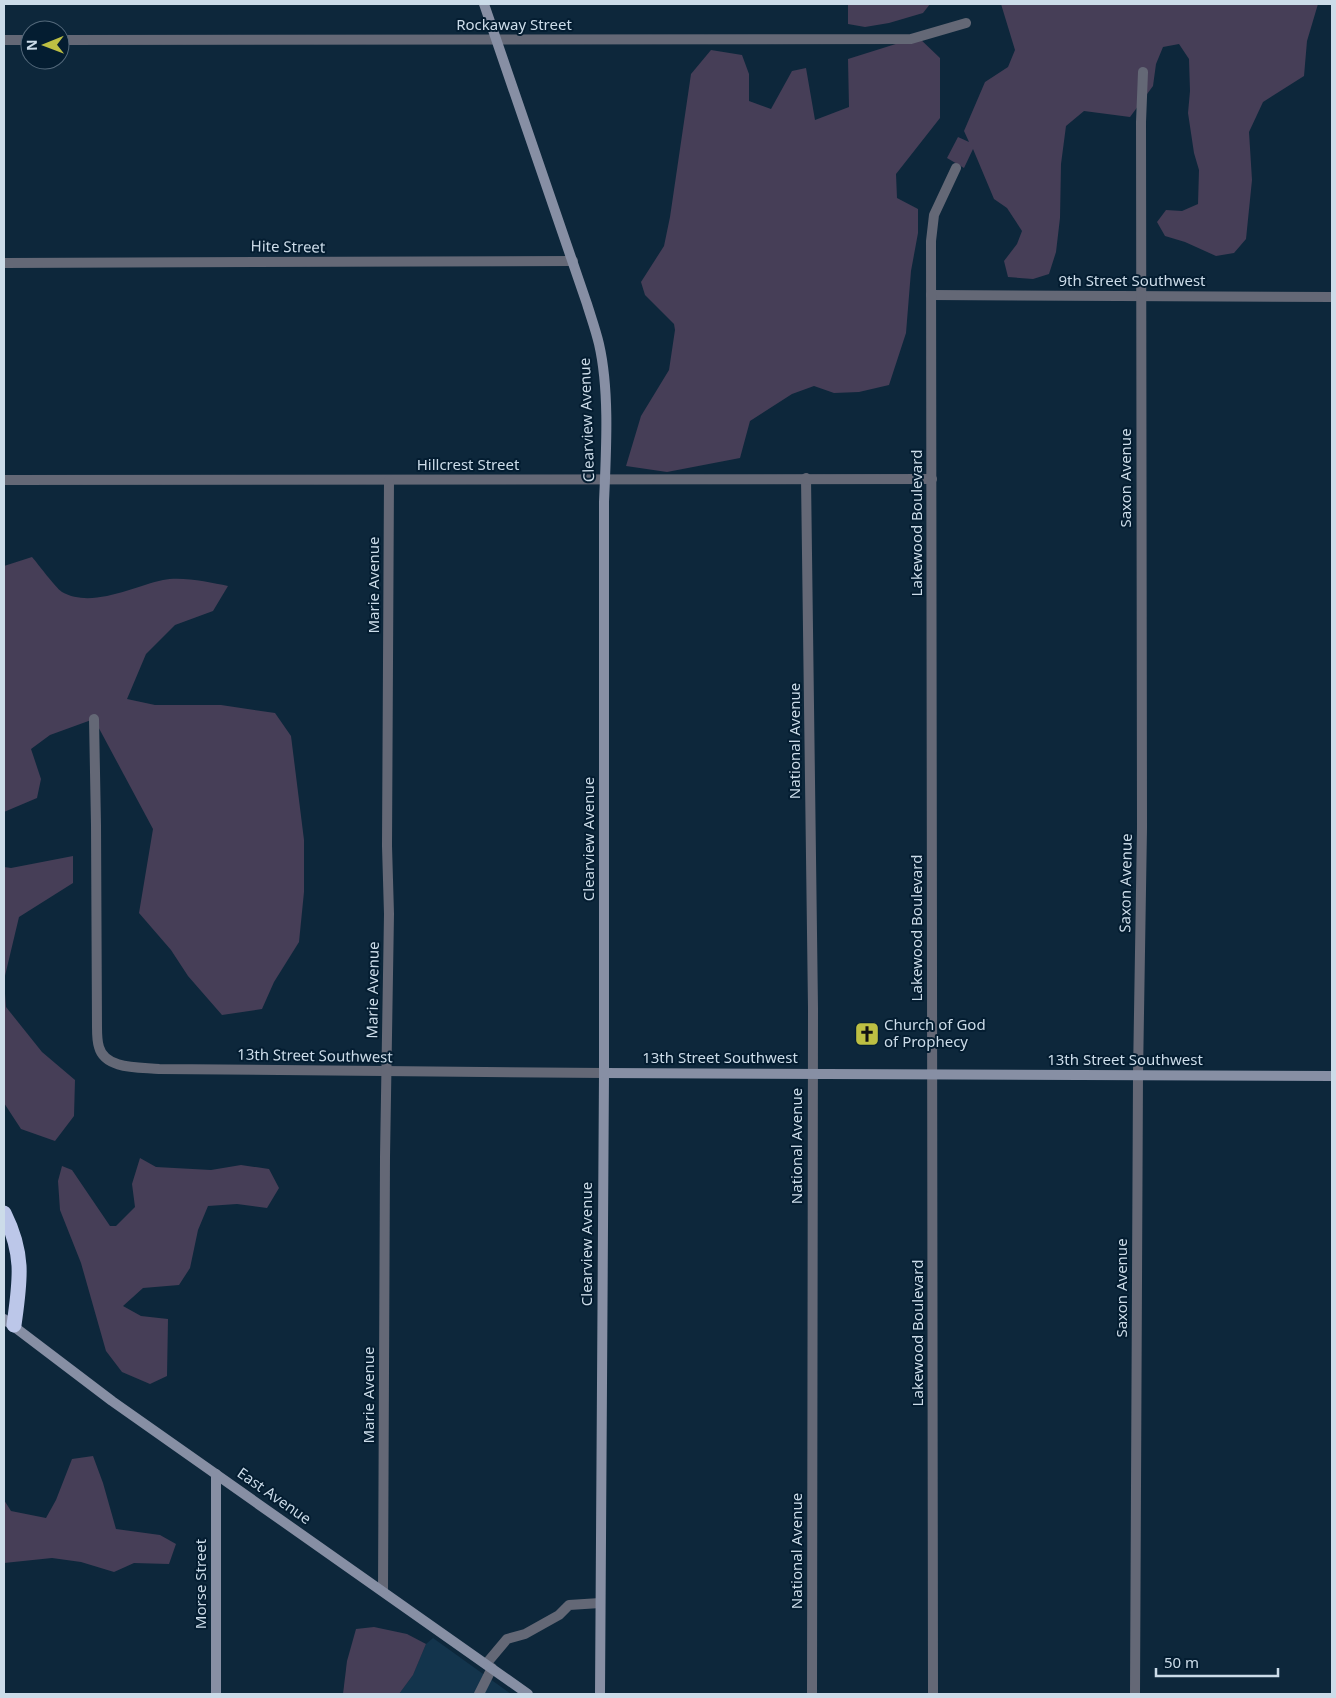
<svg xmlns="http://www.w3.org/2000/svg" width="1336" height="1698" font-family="'Noto Sans',sans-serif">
	<rect width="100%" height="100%" fill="#0d273b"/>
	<polygon fill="#13344c" points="433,1638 511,1694 399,1694 413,1675 426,1644"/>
	<g fill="#463e57">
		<polygon points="848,4 930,4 923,13 889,23 865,27 848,24"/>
		<polygon points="1001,4 1318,4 1307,41 1304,76 1263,102 1249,132 1252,180 1246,239 1234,253 1216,256 1185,242 1165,236 1157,222 1166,210 1182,211 1198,204 1199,170 1194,153 1188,113 1190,91 1189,59 1179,44 1163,47 1156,64 1153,86 1130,117 1084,111 1066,126 1061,164 1060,218 1056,252 1049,274 1033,279 1008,277 1004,261 1017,244 1022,231 1007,208 994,199 973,149 964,168 947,158 958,137 969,142 964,131 985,82 1008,67 1015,50"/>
		<polygon points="918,37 940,58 940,118 896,174 897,198 918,209 918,233 911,271 906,333 889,385 859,392 834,393 814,386 792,394 750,421 740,458 667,472 626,466 641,416 669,370 675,330 674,324 645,295 641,282 664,246 670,217 691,74 711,50 742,55 749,74 749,101 771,109 792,71 806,68 815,120 849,107 848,59"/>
		<path d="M32 557C39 565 55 587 62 592 92 609 134 586 163 580 181 576 210 582 228 586L213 611 175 625 146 654 127 699 155 705H221L275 713 291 736 304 840V892L299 942 274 982 262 1009 222 1015 188 976 171 950 139 913 153 829 94 719 50 735 31 749 41 779 37 798 4 812V566Z"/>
		<polygon points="73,856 73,883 19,917 4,980 6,1007 42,1052 75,1080 74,1116 55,1141 21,1129 4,1103 4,867 11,868"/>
		<polygon points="140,1158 156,1167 211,1170 241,1165 269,1169 279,1188 267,1208 237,1204 208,1206 198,1230 190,1268 179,1285 143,1288 123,1306 141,1316 168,1319 167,1376 150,1384 122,1372 106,1351 81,1263 60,1210 58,1181 62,1166 72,1170 110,1226 116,1226 135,1207 132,1184"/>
		<polygon points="93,1456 103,1483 116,1529 160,1535 176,1544 169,1564 134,1563 114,1572 81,1562 52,1558 4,1563 4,1500 11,1511 46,1518 56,1500 72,1459"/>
		<polygon points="374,1627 407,1634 426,1644 413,1675 399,1694 343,1694 347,1661 356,1629"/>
	</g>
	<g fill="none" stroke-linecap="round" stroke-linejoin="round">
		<g stroke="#646876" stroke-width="10">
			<polyline points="486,1664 507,1639 525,1634 559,1615 569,1605 600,1603"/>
			<polyline points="479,1694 492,1668"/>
		</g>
		<g stroke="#646876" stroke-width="10">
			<polyline points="4,40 30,40"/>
			<polyline points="60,40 911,39 966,23"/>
			<path d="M4 263C193 262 383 263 573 261"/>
			<polyline points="931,295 1332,297"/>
			<polyline points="806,478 813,1008 812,1694"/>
			<polyline points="4,480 932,479"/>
			<path d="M94 719 96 825 97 1027C97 1034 97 1041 99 1047 105 1070 141 1067 159 1069L604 1073"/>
			<polyline points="383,1591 385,1157 389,914 387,846 389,480"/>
			<polyline points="933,1694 931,241 934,215 956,168"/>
			<polyline points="1135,1694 1138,1075 1142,828 1141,122 1143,72"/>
		</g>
		<g stroke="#878fa4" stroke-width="10">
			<path d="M484 4 587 304C591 317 596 331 599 344 610 392 606 453 604 502V1073L600 1694"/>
			<polyline points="604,1073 1332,1076"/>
			<polyline points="4,1319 112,1401 528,1694"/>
			<polyline points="216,1694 216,1474"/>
		</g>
		<path stroke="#bcc7e9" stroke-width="15" d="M4 1213C25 1255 20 1281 14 1325"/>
	</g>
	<defs>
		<symbol id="church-square" viewBox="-11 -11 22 22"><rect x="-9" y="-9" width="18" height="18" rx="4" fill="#bdbf43" stroke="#041d31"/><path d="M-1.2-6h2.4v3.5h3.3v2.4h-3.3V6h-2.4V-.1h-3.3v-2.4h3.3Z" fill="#111"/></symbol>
	</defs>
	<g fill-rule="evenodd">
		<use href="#church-square" x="853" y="1020" width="28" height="28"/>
	</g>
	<g text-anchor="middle" stroke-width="4" stroke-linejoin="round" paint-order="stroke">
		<g font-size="15" fill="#ccdce9" stroke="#041d31">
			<text x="514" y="30">Rockaway Street</text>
			<text transform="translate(288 247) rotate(1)" y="5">Hite Street</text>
			<text x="1132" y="286">9th Street Southwest</text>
			<text transform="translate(587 420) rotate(-92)" y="5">Clearview Avenue</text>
			<text x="468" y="470">Hillcrest Street</text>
			<text transform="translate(1126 478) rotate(-90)" y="5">Saxon Avenue</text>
			<text transform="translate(917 523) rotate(-90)" y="5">Lakewood Boulevard</text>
			<text transform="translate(374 585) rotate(-90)" y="5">Marie Avenue</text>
			<text transform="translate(795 741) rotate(-90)" y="5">National Avenue</text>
			<text transform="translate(589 839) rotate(-90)" y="5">Clearview Avenue</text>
			<text transform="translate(1126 883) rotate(-89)" y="5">Saxon Avenue</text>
			<text transform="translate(917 928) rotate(-90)" y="5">Lakewood Boulevard</text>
			<text transform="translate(373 990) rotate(-89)" y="5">Marie Avenue</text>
			<text transform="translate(315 1056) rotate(1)" y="5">13th Street Southwest</text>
			<text x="720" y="1063">13th Street Southwest</text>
			<text x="1125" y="1065">13th Street Southwest</text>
			<text transform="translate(797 1146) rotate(-90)" y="5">National Avenue</text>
			<text transform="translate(587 1244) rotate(-90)" y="5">Clearview Avenue</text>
			<text transform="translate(1122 1288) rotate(-90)" y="5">Saxon Avenue</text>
			<text transform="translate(918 1333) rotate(-90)" y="5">Lakewood Boulevard</text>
			<text transform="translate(369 1395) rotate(-90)" y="5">Marie Avenue</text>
			<text transform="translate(274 1496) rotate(35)" y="5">East Avenue</text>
			<text transform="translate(797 1551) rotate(-90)" y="5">National Avenue</text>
			<text transform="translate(201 1584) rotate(-90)" y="5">Morse Street</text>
		</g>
		<g font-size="15" fill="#ccdce9" stroke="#041d31" text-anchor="start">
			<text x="884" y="1030">Church of God<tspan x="884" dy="17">of Prophecy</tspan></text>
		</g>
	</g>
	<rect width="1336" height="1698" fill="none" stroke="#ccdce9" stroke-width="10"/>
	<g transform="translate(45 45) rotate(269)"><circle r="24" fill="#041d31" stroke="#54697b"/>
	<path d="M0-4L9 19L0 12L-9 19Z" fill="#bdbf43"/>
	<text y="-8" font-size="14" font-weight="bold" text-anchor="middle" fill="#ccdce9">N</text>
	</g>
	<path d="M1156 1668v8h122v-8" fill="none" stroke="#ccdce9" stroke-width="2.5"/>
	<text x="1164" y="1668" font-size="15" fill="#ccdce9" stroke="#041d31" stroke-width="4" paint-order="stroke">50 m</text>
</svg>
